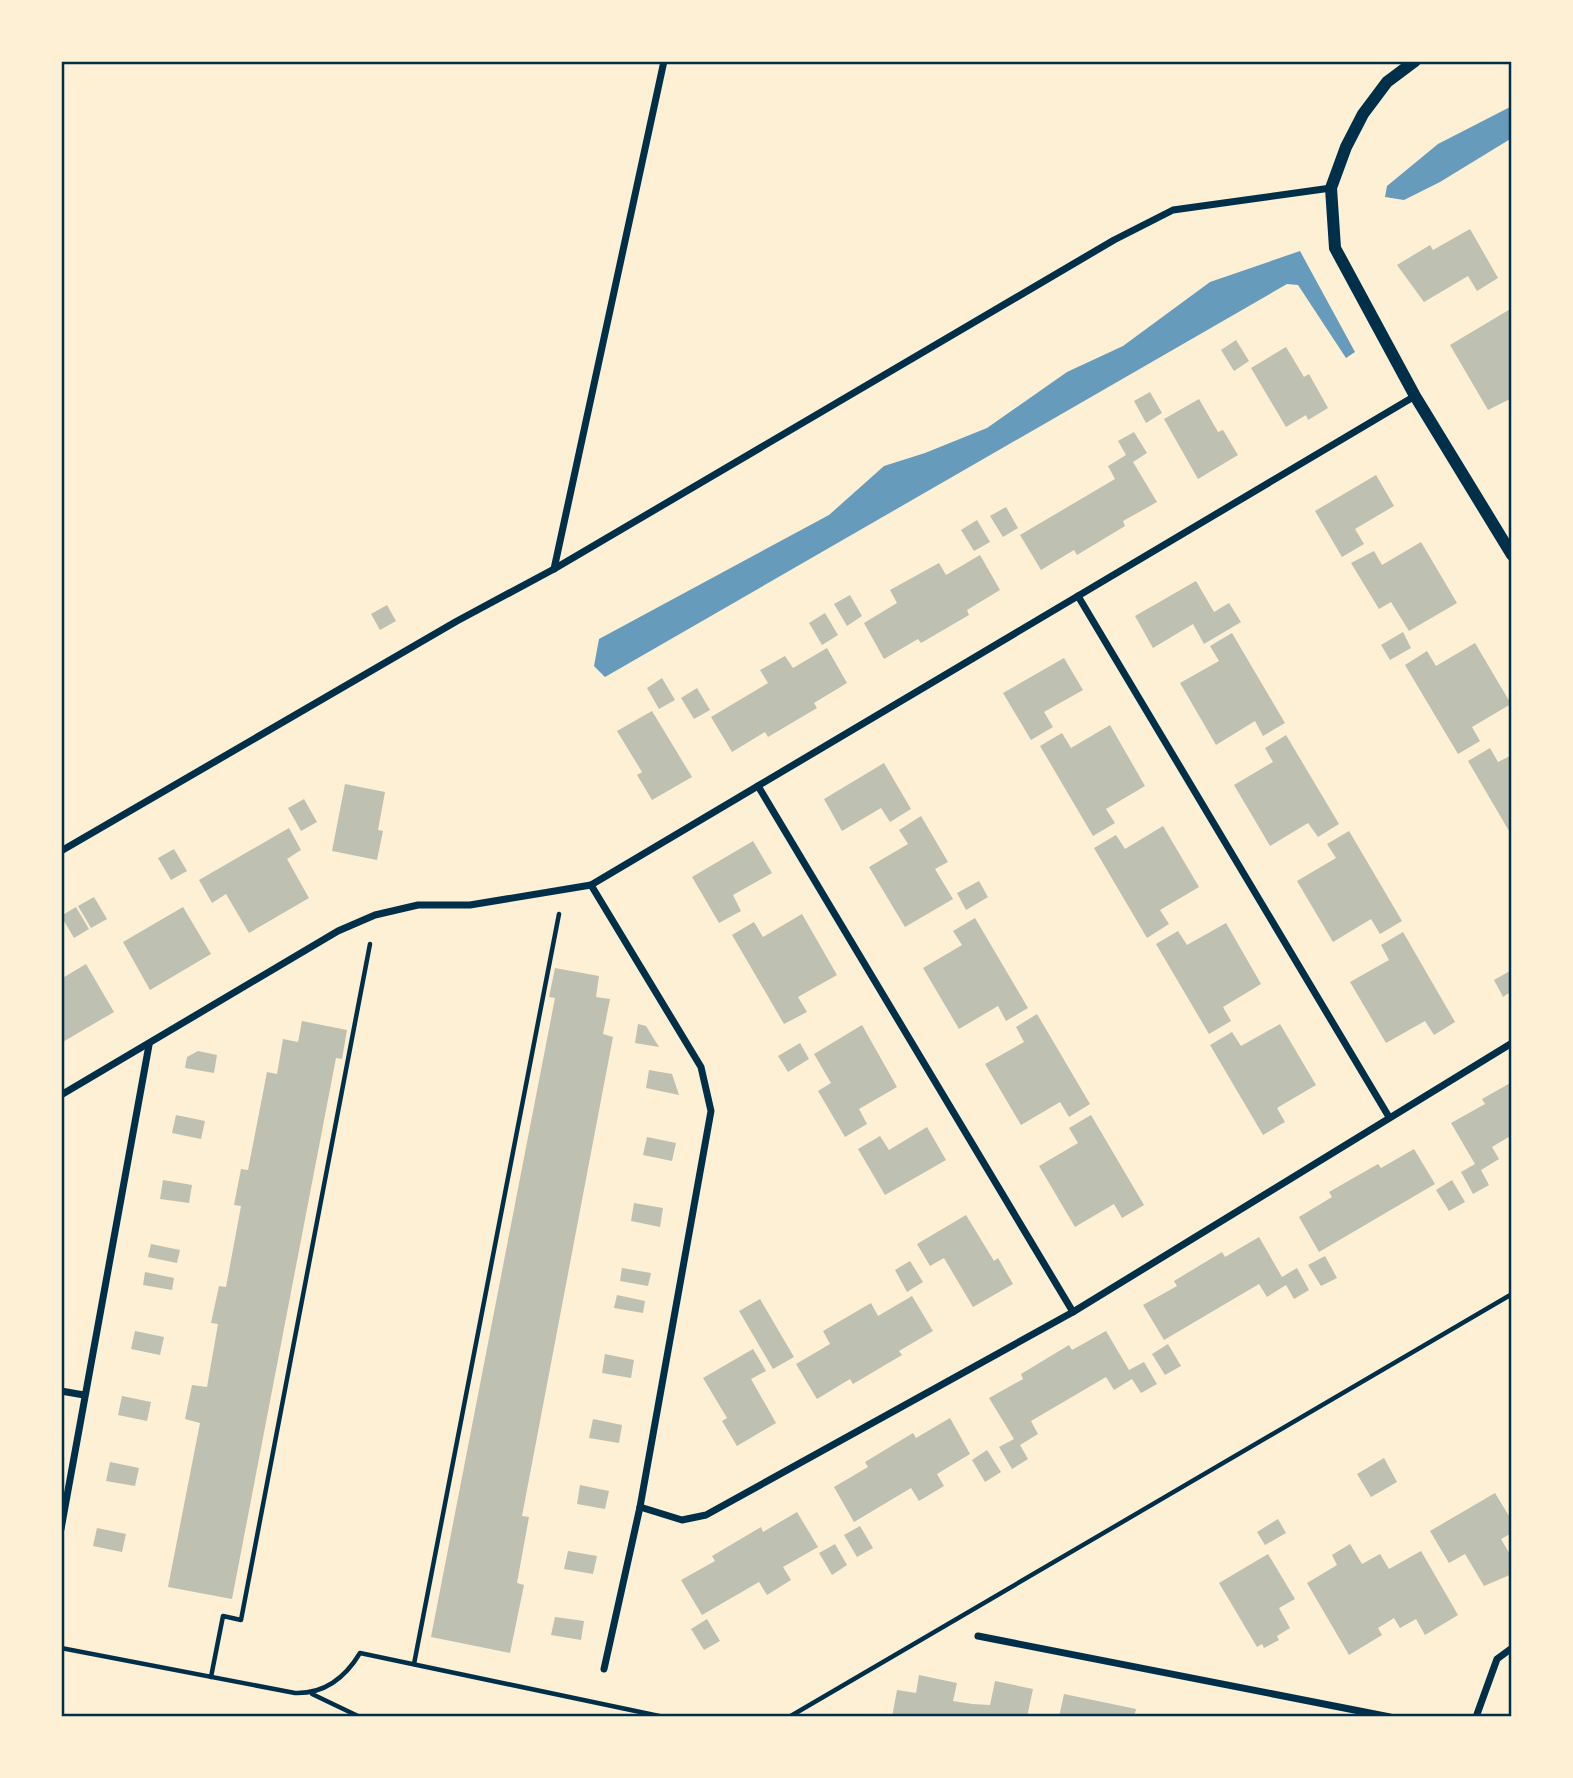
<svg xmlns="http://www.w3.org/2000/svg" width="1573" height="1778" font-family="'Alegreya Sans',sans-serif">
	<rect width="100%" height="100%" fill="#fdf0d5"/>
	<g fill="#669bbc">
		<polygon points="1512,106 1512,138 1440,182 1404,200 1385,197 1387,186 1438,144"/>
		<polygon points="1300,251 1355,352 1346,358 1298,285 1287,284 605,677 594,666 599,639 829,515 884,466 925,453 987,428 1067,372 1123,346 1210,282"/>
	</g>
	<g fill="#bec0b2">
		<polygon points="1470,229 1498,278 1477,291 1468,276 1424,302 1397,265 1430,245 1433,250"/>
		<polygon points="1512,308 1512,398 1488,410 1450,345"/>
		<polygon points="1236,340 1249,361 1234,371 1221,350"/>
		<polygon points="1286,347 1304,377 1309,374 1328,408 1308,420 1306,415 1286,427 1251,368"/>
		<polygon points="1150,392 1162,413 1146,423 1134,401"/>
		<polygon points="1199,399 1218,432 1223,430 1238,455 1198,479 1164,419"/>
		<polygon points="1134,432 1147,453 1133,462 1157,502 1123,521 1125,526 1077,555 1074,550 1041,570 1020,535 1115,479 1108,466 1126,455 1118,441"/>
		<polygon points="1376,475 1394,506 1355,529 1364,544 1342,557 1315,511"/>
		<polygon points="1006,507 1018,528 1003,537 990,516"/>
		<polygon points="977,520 990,542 974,551 961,530"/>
		<polygon points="1421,542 1457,603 1409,631 1391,602 1379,609 1351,563 1374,551 1382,565"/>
		<polygon points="980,555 1000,590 967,610 969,615 921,643 918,639 884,659 864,623 897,603 890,590 939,563 946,575"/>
		<polygon points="1196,581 1214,612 1229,603 1241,622 1204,644 1193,624 1153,648 1135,616"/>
		<polygon points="850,595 862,616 847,626 834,604"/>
		<polygon points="387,605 396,621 380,630 371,614"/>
		<polygon points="825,613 838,635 822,645 809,623"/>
		<polygon points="1403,632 1411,648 1390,660 1381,645"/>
		<polygon points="1232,633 1285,723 1263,736 1255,721 1216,745 1180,683 1219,661 1210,646"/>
		<polygon points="1475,643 1511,704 1472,727 1480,741 1458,754 1405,665 1427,651 1436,666"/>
		<polygon points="827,648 847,683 814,703 817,708 768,737 765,732 732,752 711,717 768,683 760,670 785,656 793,668"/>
		<polygon points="1064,658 1083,690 1044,712 1053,727 1031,740 1003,693"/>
		<polygon points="662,678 675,700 659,709 647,688"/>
		<polygon points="697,688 710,710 694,719 681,698"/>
		<polygon points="652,711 692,777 652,800 637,775 642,772 617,731"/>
		<polygon points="1110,725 1145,786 1106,809 1115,823 1093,836 1040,746 1062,733 1071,748"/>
		<polygon points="1286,735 1339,824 1318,837 1308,823 1270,846 1234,785 1273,762 1265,748"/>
		<polygon points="1490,748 1498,762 1512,755 1512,836 1468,761"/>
		<polygon points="884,763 911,809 890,822 881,808 842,831 824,799"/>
		<polygon points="345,784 385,792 378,830 383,831 377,860 332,851"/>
		<polygon points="304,799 317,822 301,831 288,808"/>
		<polygon points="921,816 948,862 935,869 953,899 905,927 869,867 908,844 899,830"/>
		<polygon points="1163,826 1199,887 1160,910 1169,924 1147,938 1094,848 1116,835 1125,849"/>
		<polygon points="289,828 301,850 287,859 309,898 249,933 226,894 212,903 199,880"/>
		<polygon points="1349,831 1402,921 1380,934 1371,919 1333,942 1297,881 1336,858 1327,844"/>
		<polygon points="753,841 772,873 733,895 741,911 719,923 692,877"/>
		<polygon points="174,849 187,871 171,880 158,858"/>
		<polygon points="979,881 988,897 966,910 957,893"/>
		<polygon points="94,897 107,919 91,928 78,906"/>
		<polygon points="76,907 89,929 74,938 61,916"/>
		<polygon points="183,907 211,954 150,990 123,942"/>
		<polygon points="802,914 837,975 798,997 807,1012 784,1024 732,935 754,922 763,937"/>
		<polygon points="975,918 1028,1008 1006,1021 998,1006 959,1029 923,968 962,945 953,931"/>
		<polygon points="1226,923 1261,984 1223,1007 1231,1021 1209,1034 1156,944 1178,931 1187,945"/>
		<polygon points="1403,932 1455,1022 1434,1035 1425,1021 1386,1043 1350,982 1389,960 1381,945"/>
		<polygon points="86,964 114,1012 61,1043 61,979"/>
		<polygon points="555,968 599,976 596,997 610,999 603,1034 613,1037 522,1516 529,1517 517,1583 524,1585 510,1653 431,1637 555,998 549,997"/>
		<polygon points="1510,971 1512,991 1503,997 1494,980"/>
		<polygon points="1037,1014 1090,1104 1069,1117 1060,1102 1021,1125 985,1064 1024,1042 1016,1027"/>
		<polygon points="302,1021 347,1030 342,1059 336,1058 232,1599 168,1587 200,1423 185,1419 192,1385 207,1387 218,1324 211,1323 219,1286 226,1287 241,1206 234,1205 241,1169 248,1170 267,1072 277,1074 283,1039 298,1042"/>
		<polygon points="638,1024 646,1026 659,1047 635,1043"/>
		<polygon points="1280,1024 1316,1085 1277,1108 1285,1122 1263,1135 1210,1045 1232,1032 1241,1046"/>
		<polygon points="862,1025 897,1087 859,1109 867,1124 845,1137 818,1091 831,1083 814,1054"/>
		<polygon points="800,1043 809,1059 788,1072 778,1056"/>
		<polygon points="198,1051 217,1055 214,1073 185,1068 187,1057"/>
		<polygon points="649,1070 672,1074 679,1095 646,1088"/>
		<polygon points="1512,1082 1512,1135 1492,1147 1499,1159 1481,1170 1489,1185 1473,1194 1461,1172 1475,1164 1451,1123 1485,1104 1482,1099"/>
		<polygon points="176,1115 205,1121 201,1139 172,1133"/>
		<polygon points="1091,1115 1144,1205 1122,1218 1114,1204 1075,1227 1039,1166 1078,1143 1069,1128"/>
		<polygon points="927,1127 946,1160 885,1195 858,1149 880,1136 889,1150"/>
		<polygon points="647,1137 676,1143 672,1161 643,1155"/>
		<polygon points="1414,1149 1435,1184 1319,1252 1299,1217 1332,1197 1329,1192 1378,1164 1381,1168"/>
		<polygon points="163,1180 192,1185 189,1203 160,1199"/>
		<polygon points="1452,1180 1465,1202 1449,1211 1436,1190"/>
		<polygon points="634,1203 663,1208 660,1227 631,1221"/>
		<polygon points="966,1215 994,1261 998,1258 1013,1284 973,1307 944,1258 930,1266 917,1244"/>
		<polygon points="1259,1237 1282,1277 1297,1268 1309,1290 1294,1299 1286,1285 1267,1297 1259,1284 1164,1340 1143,1305 1177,1286 1174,1281 1222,1252 1225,1257"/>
		<polygon points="151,1244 180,1250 177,1263 148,1257"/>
		<polygon points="1325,1256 1337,1278 1321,1286 1308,1265"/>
		<polygon points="910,1261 923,1282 907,1292 895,1270"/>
		<polygon points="622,1268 651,1273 648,1286 620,1281"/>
		<polygon points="145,1272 174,1278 172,1290 143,1285"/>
		<polygon points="617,1295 645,1301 643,1313 614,1308"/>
		<polygon points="912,1296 933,1331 899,1351 902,1355 853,1384 850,1379 817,1399 796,1364 830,1344 823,1331 871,1303 878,1316"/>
		<polygon points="760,1299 794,1357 773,1369 739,1311"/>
		<polygon points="135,1331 164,1337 160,1355 131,1349"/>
		<polygon points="1106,1331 1129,1370 1144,1362 1157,1384 1141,1393 1132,1379 1114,1390 1106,1377 1031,1421 1038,1434 1020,1445 1028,1459 1012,1469 999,1447 1014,1439 989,1398 1023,1379 1021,1374 1069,1345 1072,1350"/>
		<polygon points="1168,1344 1181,1366 1165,1375 1152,1354"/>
		<polygon points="753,1349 766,1371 751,1379 776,1423 737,1446 722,1421 727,1418 703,1378"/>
		<polygon points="605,1354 634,1360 631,1378 602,1373"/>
		<polygon points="122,1396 151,1402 147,1421 118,1415"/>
		<polygon points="950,1418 970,1454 937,1474 944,1486 919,1501 911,1488 854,1522 834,1487 868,1467 865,1462 913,1433 916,1438"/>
		<polygon points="593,1419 622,1425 619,1443 589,1438"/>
		<polygon points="987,1450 1001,1472 985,1482 972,1460"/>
		<polygon points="1384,1458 1397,1482 1371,1497 1357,1474"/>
		<polygon points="110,1462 139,1468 135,1486 106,1481"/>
		<polygon points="580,1485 609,1491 605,1509 577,1504"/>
		<polygon points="1495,1493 1512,1521 1512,1533 1501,1539 1512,1558 1512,1574 1484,1586 1465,1554 1449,1563 1430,1531"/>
		<polygon points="797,1512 818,1547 783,1567 791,1580 767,1595 759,1582 702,1615 681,1580 715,1561 712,1556 761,1527 763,1532"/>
		<polygon points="1278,1519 1286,1533 1265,1545 1257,1532"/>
		<polygon points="860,1526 873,1548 857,1557 844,1535"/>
		<polygon points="97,1528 126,1534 122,1552 93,1546"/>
		<polygon points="835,1544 847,1565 832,1575 819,1553"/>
		<polygon points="1350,1544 1362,1564 1380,1554 1389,1569 1421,1551 1458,1615 1425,1635 1416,1619 1400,1628 1394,1618 1378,1628 1382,1635 1349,1655 1307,1583 1337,1565 1332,1555"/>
		<polygon points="568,1551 597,1556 593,1574 564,1569"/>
		<polygon points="1268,1554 1295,1599 1279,1608 1290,1628 1277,1636 1279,1640 1264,1648 1262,1644 1257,1647 1219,1583"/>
		<polygon points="555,1617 584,1621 581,1640 551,1635"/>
		<polygon points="707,1619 720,1641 704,1650 691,1629"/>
		<polygon points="919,1675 957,1683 953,1701 972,1704 990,1705 995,1681 1033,1689 1027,1717 892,1717 897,1690 916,1693"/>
		<polygon points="1064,1694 1136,1709 1134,1717 1059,1717"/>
	</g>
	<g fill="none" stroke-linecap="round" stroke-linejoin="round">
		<g stroke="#003049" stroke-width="4.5">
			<path d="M61 1648 295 1693C324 1694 345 1678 360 1653L664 1717"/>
			<polyline points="414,1664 559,914"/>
			<polyline points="211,1677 223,1616 241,1620 370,944"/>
			<polyline points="312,1694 360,1717"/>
			<polyline points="789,1717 1512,1294"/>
		</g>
		<g stroke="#003049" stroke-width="7">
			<polyline points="554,569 664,61"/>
			<polyline points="1078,596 1389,1117"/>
			<polyline points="758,786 1073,1312"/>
			<polyline points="61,851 457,621 554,569 1114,240 1173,210 1331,188"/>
			<polyline points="591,885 701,1067 711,1111 640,1507 604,1669"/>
			<polyline points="61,1095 338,931 375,915 418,905 470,905 591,885 1415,396"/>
			<polyline points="61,1391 84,1395"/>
			<polyline points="640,1507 682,1520 706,1515 1073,1312 1512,1043"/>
			<polyline points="61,1529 149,1045"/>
			<polyline points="978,1636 1390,1717"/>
			<polyline points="1476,1717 1497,1659 1512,1648"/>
		</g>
		<polyline stroke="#003049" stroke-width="12" points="1415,61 1387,82 1363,114 1346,147 1331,188 1335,248 1415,396 1512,555"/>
	</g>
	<rect width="1573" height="1778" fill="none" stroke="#fdf0d5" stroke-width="126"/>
	<rect x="63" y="63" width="1447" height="1652" fill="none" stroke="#003049" stroke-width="2.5"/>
</svg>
